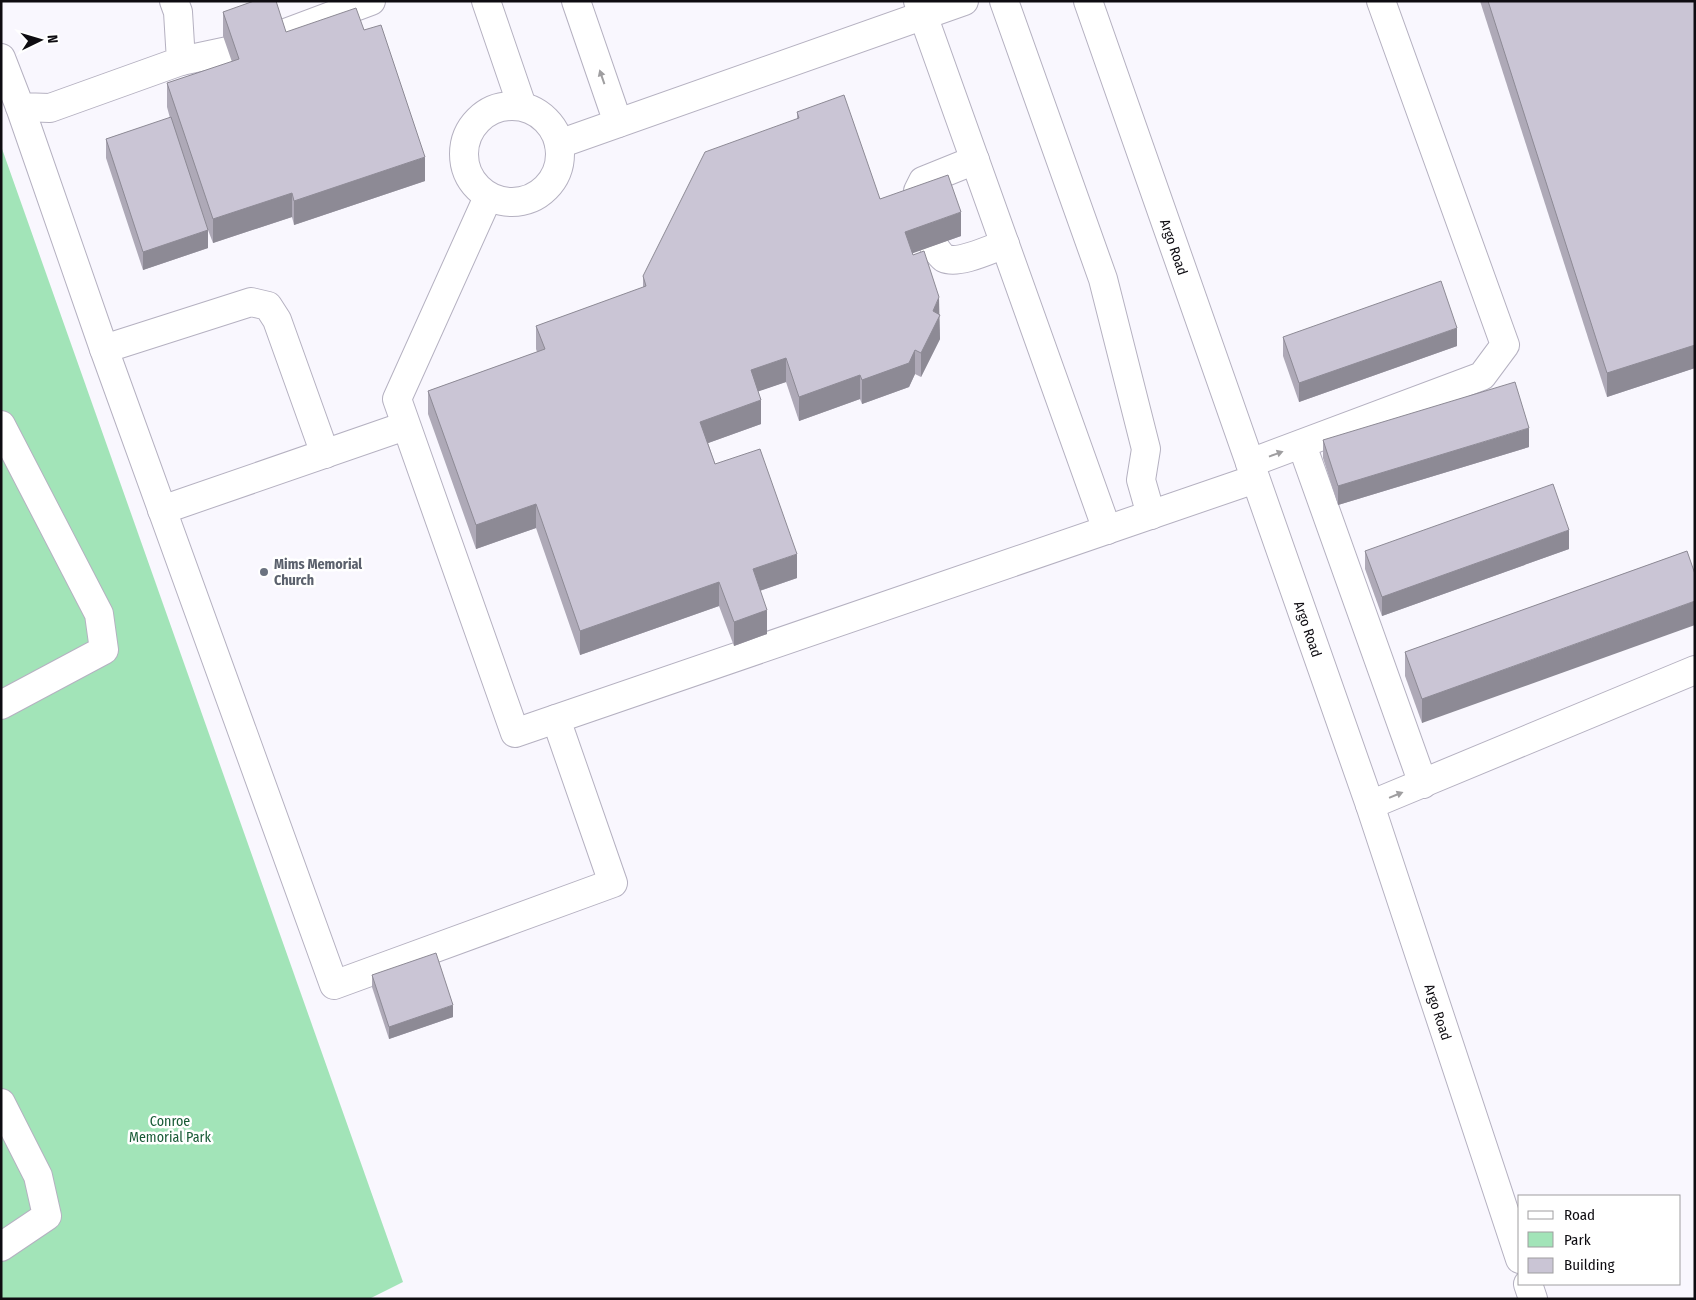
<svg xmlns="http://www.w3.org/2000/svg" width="1696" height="1300" font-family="'Fira Sans Condensed',sans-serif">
	<rect width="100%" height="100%" fill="#f9f7fe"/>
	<polygon fill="#a2e4b8" points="1,146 403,1282 369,1299 1,1299"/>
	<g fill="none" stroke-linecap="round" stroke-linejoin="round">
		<defs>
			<g id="minor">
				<polyline points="486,1 522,106"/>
				<polyline points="576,1 618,123"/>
				<polyline points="918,1 1107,530"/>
				<polyline points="1004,1 1103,279 1146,449 1141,480 1151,515"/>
				<polyline points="1088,1 1370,805 1520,1259"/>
				<polyline points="280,35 371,1"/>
				<polyline points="1,58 20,107 50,108 181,61 178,12 174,1"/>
				<polyline points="181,61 228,51"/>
				<circle cx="512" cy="154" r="48"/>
				<polyline points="20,107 104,349 334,985 613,883 556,719"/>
				<polyline points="559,144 964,1"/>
				<polyline points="488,197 397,399 515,733 1255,479"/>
				<polyline points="922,209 918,191 923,181 975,160"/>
				<path d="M934 246C937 250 940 255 944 258 958 265 991 249 1005 244"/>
				<polyline points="104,349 251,302 268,306 277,320 325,454"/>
				<polyline points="1,425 99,614 104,650 1,705"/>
				<polyline points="1302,445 1423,784"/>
				<polyline points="1250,463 1482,376 1505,345 1381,1"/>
				<polyline points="162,510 405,426"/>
				<polyline points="1370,805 1695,670"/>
				<polyline points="1,1103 38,1176 47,1216 1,1247"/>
				<polyline points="1528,1284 1533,1299"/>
			</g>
		</defs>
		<use href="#minor" stroke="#b5b1c1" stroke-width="30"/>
		<use href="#minor" stroke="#fff" stroke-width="28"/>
	</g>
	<g fill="#aea9b7">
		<polygon points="1480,1 1695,1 1695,368 1607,397"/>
		<polygon points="223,12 286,32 364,30 425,181 294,225 292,217 213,243 208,230 208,248 143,270 106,158 106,139 170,118 167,107 167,83 232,62 223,36"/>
		<polygon points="797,112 880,199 961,236 912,253 939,314 940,339 921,377 915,374 909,387 862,404 860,399 799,421 786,382 758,391 761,424 708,443 715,464 797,578 760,591 767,634 734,646 719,606 580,655 536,528 476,549 428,414 428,391 537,352 536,349 536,326 643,288 643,276 797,119"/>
		<polygon points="1283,337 1457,346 1299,402 1283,356"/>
		<polygon points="1323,440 1529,447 1338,505 1323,458"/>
		<polygon points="1569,549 1382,616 1365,569 1365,551"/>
		<polygon points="1687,551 1422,723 1405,676 1405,652"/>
		<polygon points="372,975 453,1017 389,1039 372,987"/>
	</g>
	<g fill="#8d8a95">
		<polygon points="425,157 425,181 294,225 294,201"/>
		<polygon points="292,193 292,217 213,243 213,219"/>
		<polygon points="961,212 961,236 905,256 905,232"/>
		<polygon points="208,230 208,248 143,270 143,252"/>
		<polygon points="939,297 940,339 921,377 921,353 933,311"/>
		<polygon points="1457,328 1457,346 1299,402 1299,383"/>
		<polygon points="1695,345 1695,368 1607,397 1607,373"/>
		<polygon points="915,350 915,374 909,387 862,404 862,380"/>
		<polygon points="786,358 786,382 751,394 751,370"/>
		<polygon points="860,375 860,399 799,421 799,397"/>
		<polygon points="761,400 761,424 700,446 700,422"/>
		<polygon points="1529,428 1529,447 1338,505 1338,486"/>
		<polygon points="536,504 536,528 476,549 476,525"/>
		<polygon points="1569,530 1569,549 1382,616 1382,597"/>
		<polygon points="797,554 797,578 753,593 753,569"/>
		<polygon points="719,582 719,606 580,655 580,631"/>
		<polygon points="1695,601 1695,625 1422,723 1422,699"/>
		<polygon points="767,610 767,634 734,646 734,622"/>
		<polygon points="453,1005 453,1017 389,1039 389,1027"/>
	</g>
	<g fill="#cac5d5" stroke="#8d8a95">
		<polygon points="254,1 276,1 286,32 356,8 364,30 381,25 425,157 294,201 292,193 213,219 167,83 239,59 223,12"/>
		<polygon points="1488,1 1695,1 1695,345 1607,373"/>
		<polygon points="844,95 880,199 948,175 961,212 905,232 913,255 924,251 939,297 933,311 940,315 921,353 915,350 909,363 862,380 860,375 799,397 786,358 751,370 761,400 700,422 715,464 760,449 797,554 753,569 767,610 734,622 719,582 580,631 536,504 476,525 428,391 545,349 536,326 646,286 643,276 705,152 799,118 797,112"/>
		<polygon points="171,117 208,230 143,252 106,139"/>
		<polygon points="1441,281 1457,328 1299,383 1283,337"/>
		<polygon points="1515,382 1529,428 1338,486 1323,440"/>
		<polygon points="1553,484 1569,530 1382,597 1365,551"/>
		<polygon points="1687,551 1695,574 1695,601 1422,699 1405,652"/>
		<polygon points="436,953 453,1005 389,1027 372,975"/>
	</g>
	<defs><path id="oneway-solid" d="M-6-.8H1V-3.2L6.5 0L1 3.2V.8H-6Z" transform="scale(1.25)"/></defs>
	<g fill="#9f9ea0">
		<use href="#oneway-solid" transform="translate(602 77) rotate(-109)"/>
		<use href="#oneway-solid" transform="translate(1276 454) rotate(-20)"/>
		<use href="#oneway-solid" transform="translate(1396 795) rotate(-22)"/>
	</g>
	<circle fill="#6b7280" stroke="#fff" stroke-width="2" cx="264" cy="572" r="5"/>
	<g text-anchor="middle" stroke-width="5" stroke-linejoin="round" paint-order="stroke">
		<g font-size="14" fill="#0e0c11" stroke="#fff">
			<text transform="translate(1174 247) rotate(71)" y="5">Argo Road</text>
			<text transform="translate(1308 629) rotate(71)" y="5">Argo Road</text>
			<text transform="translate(1438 1012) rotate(72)" y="5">Argo Road</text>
		</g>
		<g font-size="14" font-weight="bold" fill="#5b616d" stroke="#fff" text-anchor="start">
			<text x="274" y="569">Mims Memorial<tspan x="274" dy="16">Church</tspan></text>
		</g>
		<g font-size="14" fill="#175a35" stroke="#fff">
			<text x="170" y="1126">Conroe<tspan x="170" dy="16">Memorial Park</tspan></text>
		</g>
	</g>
	<rect width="1696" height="1300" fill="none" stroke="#0e0c11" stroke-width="5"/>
	<rect x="1518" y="1195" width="162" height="90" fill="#ffffff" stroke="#9f9ea0"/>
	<rect x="1528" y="1211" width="25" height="8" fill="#ffffff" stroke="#9f9ea0"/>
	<text x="1564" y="1220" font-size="15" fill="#0e0c11">Road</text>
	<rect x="1528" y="1232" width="25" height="15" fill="#a2e4b8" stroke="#9f9ea0"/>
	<text x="1564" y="1245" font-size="15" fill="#0e0c11">Park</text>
	<rect x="1528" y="1258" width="25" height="15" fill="#cac5d5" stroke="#9f9ea0"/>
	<text x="1564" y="1270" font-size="15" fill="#0e0c11">Building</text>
	<g transform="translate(40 40) rotate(85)" stroke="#ffffff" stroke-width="4" paint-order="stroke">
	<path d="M0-4L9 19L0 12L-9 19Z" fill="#0e0c11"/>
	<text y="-8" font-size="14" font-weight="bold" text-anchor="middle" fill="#0e0c11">N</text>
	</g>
</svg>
